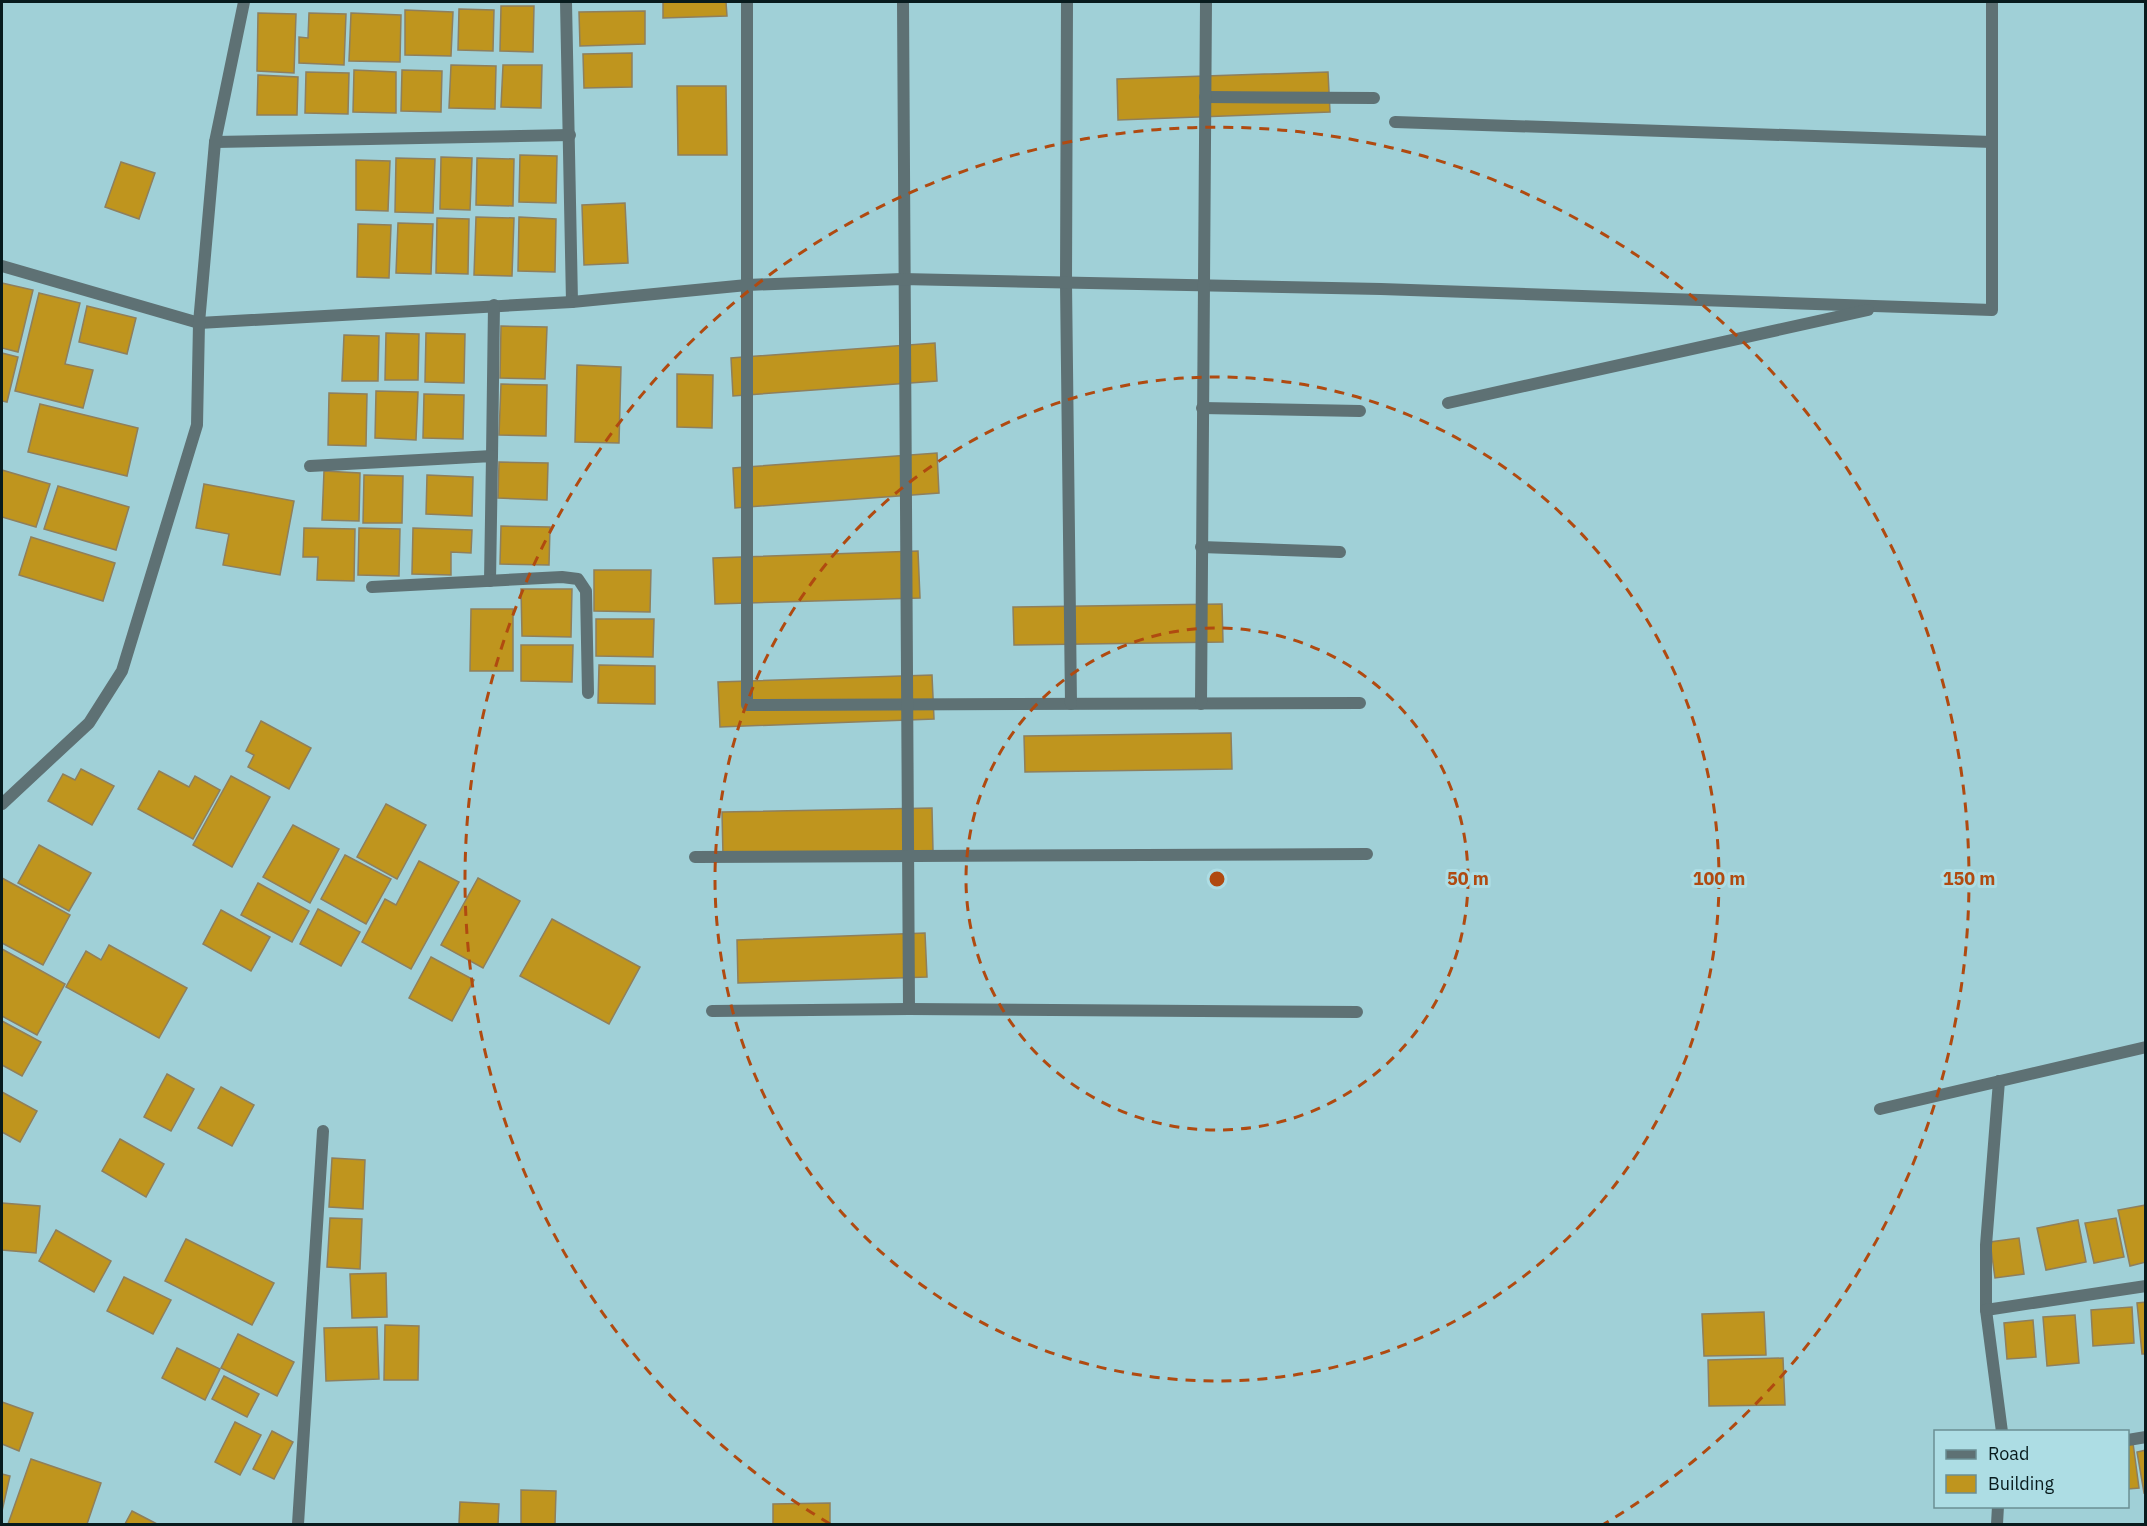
<svg xmlns="http://www.w3.org/2000/svg" width="2147" height="1526" font-family="'IBM Plex Sans',sans-serif">
	<rect width="100%" height="100%" fill="#a0d0d7"/>
	<g fill="#bf951e" stroke="#8e7f5d" stroke-width="1.5">
		<polygon points="663,2 726,2 727,16 663,18"/>
		<polygon points="501,6 534,6 533,52 500,51"/>
		<polygon points="459,9 494,10 493,51 458,50"/>
		<polygon points="405,10 453,12 451,56 405,55"/>
		<polygon points="645,11 645,44 580,46 579,12"/>
		<polygon points="258,13 296,14 294,73 257,71"/>
		<polygon points="309,13 346,14 344,65 299,63 299,37 308,38"/>
		<polygon points="351,13 401,15 400,62 349,61"/>
		<polygon points="632,53 632,87 584,88 583,54"/>
		<polygon points="451,65 496,66 495,109 449,108"/>
		<polygon points="503,65 542,65 541,108 501,107"/>
		<polygon points="354,70 396,72 396,113 353,112"/>
		<polygon points="402,70 442,71 441,112 401,111"/>
		<polygon points="306,72 349,73 348,114 305,113"/>
		<polygon points="1328,72 1330,112 1118,120 1117,79"/>
		<polygon points="258,75 298,77 297,115 257,115"/>
		<polygon points="677,86 726,86 727,155 678,155"/>
		<polygon points="520,155 557,156 556,203 519,202"/>
		<polygon points="441,157 472,158 470,210 440,209"/>
		<polygon points="396,158 435,159 433,213 395,212"/>
		<polygon points="477,158 514,159 513,206 476,205"/>
		<polygon points="356,160 390,161 388,211 356,210"/>
		<polygon points="121,162 155,173 139,219 105,207"/>
		<polygon points="625,203 628,263 584,265 582,205"/>
		<polygon points="476,217 514,218 512,276 474,275"/>
		<polygon points="519,217 556,219 555,272 518,271"/>
		<polygon points="437,218 469,219 468,274 436,273"/>
		<polygon points="398,223 433,224 431,274 396,273"/>
		<polygon points="358,224 391,225 389,278 357,277"/>
		<polygon points="2,283 33,290 18,352 2,348"/>
		<polygon points="39,293 80,303 65,364 93,370 83,408 15,391"/>
		<polygon points="87,306 136,318 127,354 79,342"/>
		<polygon points="501,326 547,327 545,379 500,378"/>
		<polygon points="386,333 419,334 418,380 385,380"/>
		<polygon points="426,333 465,334 464,383 425,382"/>
		<polygon points="344,335 379,336 378,381 342,381"/>
		<polygon points="935,343 937,381 733,396 731,358"/>
		<polygon points="2,353 18,357 7,402 2,401"/>
		<polygon points="577,365 621,367 619,443 575,442"/>
		<polygon points="677,374 713,375 712,428 677,427"/>
		<polygon points="501,384 547,385 546,436 499,435"/>
		<polygon points="376,391 418,392 416,440 375,438"/>
		<polygon points="329,393 367,394 366,446 328,445"/>
		<polygon points="424,394 464,395 463,439 423,438"/>
		<polygon points="40,404 138,428 127,476 28,452"/>
		<polygon points="937,453 939,493 735,508 733,468"/>
		<polygon points="499,462 548,463 547,500 498,498"/>
		<polygon points="2,470 50,484 36,527 2,517"/>
		<polygon points="324,471 360,473 359,521 322,520"/>
		<polygon points="364,475 403,476 402,523 363,523"/>
		<polygon points="427,475 473,477 472,516 426,514"/>
		<polygon points="204,484 294,501 280,575 223,565 229,534 196,528"/>
		<polygon points="58,486 129,507 116,550 44,529"/>
		<polygon points="501,526 550,527 549,565 500,564"/>
		<polygon points="304,528 355,529 354,581 317,580 318,557 303,557"/>
		<polygon points="359,528 400,529 399,576 358,575"/>
		<polygon points="413,528 472,530 471,553 451,552 451,575 412,574"/>
		<polygon points="31,537 115,563 103,601 19,575"/>
		<polygon points="918,551 920,598 715,604 713,558"/>
		<polygon points="594,570 651,570 650,612 594,611"/>
		<polygon points="521,589 572,589 571,637 522,636"/>
		<polygon points="1222,604 1223,642 1014,645 1013,607"/>
		<polygon points="471,609 513,609 513,671 470,671"/>
		<polygon points="596,619 654,619 653,657 596,656"/>
		<polygon points="521,645 573,645 572,682 521,681"/>
		<polygon points="599,665 655,666 655,704 598,703"/>
		<polygon points="932,675 934,719 720,727 718,682"/>
		<polygon points="261,721 311,748 289,789 248,767 254,755 246,751"/>
		<polygon points="1231,733 1232,769 1025,772 1024,736"/>
		<polygon points="81,769 114,786 92,825 48,801 63,774 75,780"/>
		<polygon points="159,771 189,787 195,776 220,790 193,839 138,809"/>
		<polygon points="231,776 270,797 232,867 193,845"/>
		<polygon points="386,804 426,825 397,879 357,857"/>
		<polygon points="932,808 933,851 723,856 722,812"/>
		<polygon points="293,825 339,849 310,903 263,877"/>
		<polygon points="39,845 91,873 69,911 18,883"/>
		<polygon points="345,855 391,879 366,924 321,899"/>
		<polygon points="419,861 459,882 411,969 362,942 385,899 396,905"/>
		<polygon points="2,878 70,915 43,965 2,943"/>
		<polygon points="478,878 520,901 483,968 441,945"/>
		<polygon points="258,883 309,911 292,942 241,915"/>
		<polygon points="318,909 360,932 341,966 300,944"/>
		<polygon points="221,910 270,937 251,971 203,944"/>
		<polygon points="552,919 640,967 609,1024 520,976"/>
		<polygon points="925,933 927,977 738,983 737,940"/>
		<polygon points="109,945 187,988 159,1038 66,987 86,951 101,960"/>
		<polygon points="2,949 65,984 37,1035 2,1016"/>
		<polygon points="431,957 474,980 452,1021 409,998"/>
		<polygon points="2,1021 41,1042 22,1076 2,1065"/>
		<polygon points="167,1074 194,1089 171,1131 144,1117"/>
		<polygon points="221,1087 254,1105 232,1146 198,1128"/>
		<polygon points="2,1092 37,1111 20,1142 2,1132"/>
		<polygon points="120,1139 164,1164 146,1197 102,1171"/>
		<polygon points="332,1158 365,1160 363,1209 329,1207"/>
		<polygon points="2,1203 40,1206 36,1253 2,1250"/>
		<polygon points="2146,1205 2146,1262 2130,1266 2118,1210"/>
		<polygon points="330,1218 362,1219 360,1269 327,1267"/>
		<polygon points="2116,1218 2124,1257 2094,1263 2085,1223"/>
		<polygon points="2078,1220 2086,1262 2046,1270 2037,1228"/>
		<polygon points="56,1230 111,1261 94,1292 39,1261"/>
		<polygon points="2019,1238 2024,1274 1995,1278 1990,1242"/>
		<polygon points="186,1239 274,1283 252,1325 165,1281"/>
		<polygon points="386,1273 387,1317 352,1318 350,1274"/>
		<polygon points="124,1277 171,1300 153,1334 107,1311"/>
		<polygon points="2146,1302 2146,1354 2142,1354 2137,1303"/>
		<polygon points="2132,1307 2134,1343 2093,1346 2091,1310"/>
		<polygon points="1764,1312 1766,1355 1704,1356 1702,1314"/>
		<polygon points="2075,1315 2079,1363 2047,1366 2043,1317"/>
		<polygon points="2033,1320 2036,1357 2007,1359 2004,1323"/>
		<polygon points="385,1325 419,1326 418,1380 384,1380"/>
		<polygon points="377,1327 379,1379 326,1381 324,1328"/>
		<polygon points="238,1334 294,1362 277,1396 221,1368"/>
		<polygon points="177,1348 220,1369 205,1400 162,1378"/>
		<polygon points="1783,1358 1785,1405 1709,1406 1708,1360"/>
		<polygon points="224,1376 259,1394 247,1417 212,1399"/>
		<polygon points="2,1402 33,1413 19,1451 2,1444"/>
		<polygon points="235,1422 261,1435 240,1475 215,1462"/>
		<polygon points="272,1431 293,1442 274,1479 253,1469"/>
		<polygon points="2133,1443 2139,1488 2128,1489 2128,1444"/>
		<polygon points="2146,1450 2146,1492 2144,1493 2137,1452"/>
		<polygon points="31,1459 101,1483 87,1524 8,1524"/>
		<polygon points="2,1474 10,1476 2,1511"/>
		<polygon points="521,1490 556,1491 555,1524 521,1524"/>
		<polygon points="460,1502 499,1504 498,1524 459,1524"/>
		<polygon points="830,1503 830,1524 773,1524 773,1504"/>
		<polygon points="132,1511 157,1524 125,1524"/>
	</g>
	<g fill="none" stroke-linecap="round" stroke-linejoin="round">
		<g stroke="#5e7174" stroke-width="12">
			<polyline points="566,2 572,302"/>
			<polyline points="747,2 747,705 1360,703"/>
			<polyline points="903,2 909,1009"/>
			<polyline points="1067,2 1066,283 1071,704"/>
			<polyline points="1205,97 1374,98"/>
			<polyline points="1395,122 1992,142"/>
			<polyline points="215,142 570,135"/>
			<polyline points="2,266 199,323 572,302 747,285 902,279 1381,289 1992,310 1992,2"/>
			<polyline points="1448,403 1868,310"/>
			<polyline points="1202,408 1360,411"/>
			<polyline points="492,456 494,305"/>
			<polyline points="310,466 492,456 490,581"/>
			<polyline points="1201,547 1340,552"/>
			<polyline points="372,587 562,577 578,579 586,591 588,693"/>
			<polyline points="1201,704 1206,2"/>
			<polyline points="2,804 89,723 122,671 197,425 199,323 215,142 244,2"/>
			<polyline points="695,857 1367,854"/>
			<polyline points="712,1011 909,1009 1357,1012"/>
			<polyline points="1999,1081 1986,1245 1986,1310 2002,1432"/>
			<polyline points="1880,1109 2146,1047"/>
			<polyline points="1986,1310 2146,1286"/>
			<polyline points="2128,1440 2146,1437"/>
			<polyline points="298,1524 323,1131"/>
			<polyline points="1997,1524 1998,1506"/>
		</g>
	</g>
	<g fill="none" stroke="#b04a10" stroke-width="3" stroke-dasharray="10 8">
		<circle cx="1217" cy="879" r="251"/>
		<circle cx="1217" cy="879" r="502"/>
		<path d="M830 1524A752 752 0 1 1 1604 1524"/>
	</g>
	<circle cx="1217" cy="879" r="9" fill="#b04a10" stroke="#addde4" stroke-width="3"/>
	<g font-size="18" text-anchor="middle" font-weight="bold" fill="#b04a10" stroke="#addde4" stroke-width="6" stroke-linejoin="round" paint-order="stroke">
		<text x="1468" y="885">50 m</text>
		<text x="1719" y="885">100 m</text>
		<text x="1969" y="885">150 m</text>
	</g>
	<rect width="2147" height="1526" fill="none" stroke="#081b1d" stroke-width="6"/>
	<rect x="1934" y="1430" width="195" height="78" fill="#addde4" stroke="#6b8f94" stroke-width="1.5"/>
	<rect x="1946" y="1450" width="30" height="9" fill="#5e7174" stroke="#6b8f94" stroke-width="1.5"/>
	<text x="1988" y="1460" font-size="18" fill="#081b1d">Road</text>
	<rect x="1946" y="1475" width="30" height="18" fill="#bf951e" stroke="#6b8f94" stroke-width="1.5"/>
	<text x="1988" y="1490" font-size="18" fill="#081b1d">Building</text>
</svg>
